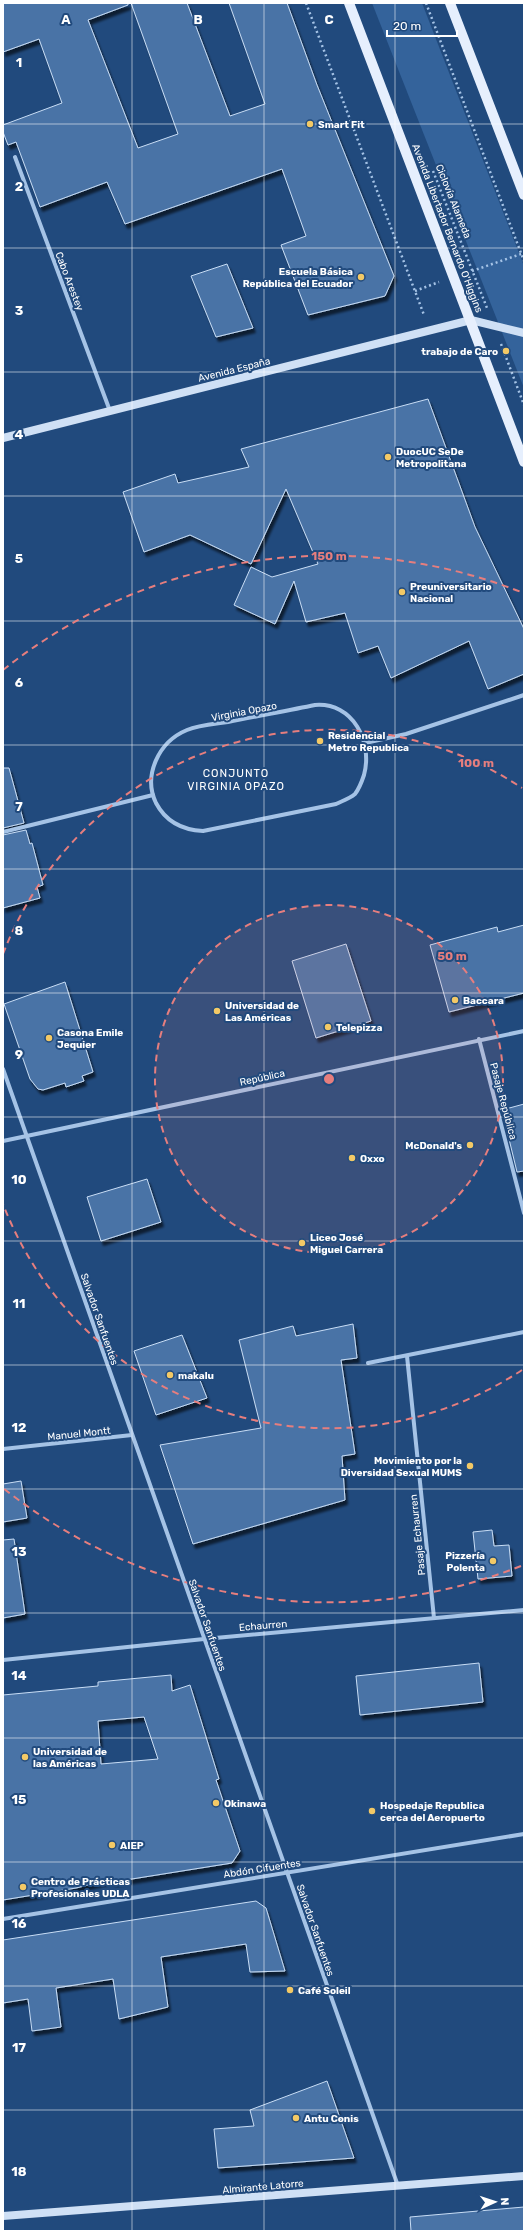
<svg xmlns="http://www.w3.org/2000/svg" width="527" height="2234" font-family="Rubik,sans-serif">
	<defs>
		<filter id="shadow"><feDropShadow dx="2.5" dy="4.5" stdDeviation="1" flood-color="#0009"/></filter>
	</defs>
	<rect width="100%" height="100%" fill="#214a7d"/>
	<polygon fill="#34639b" points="372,3 422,3 524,266 524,388"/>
	<g fill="#4a73a6" stroke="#c8ddf5" fill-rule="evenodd" filter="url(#shadow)">
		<polygon points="3,3 128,3 128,5 88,20 138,148 178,134 131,3 187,3 230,116 265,104 229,3 287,3 317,85 394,276 385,296 308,315 281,245 306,236 282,169 125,224 107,182 40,207 16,142 8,145 3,132 3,125 62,103 39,39 3,52"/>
		<polygon points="227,264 253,328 216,337 191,276"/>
		<polygon points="428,399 475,527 524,629 524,674 488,689 469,641 391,678 378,646 358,653 345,613 306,622 294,581 275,624 234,605 251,567 272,577 318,564 286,489 251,564 190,535 144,552 123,492 175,474 178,483 249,467 241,449"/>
		<polygon points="3,768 9,768 24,823 3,828"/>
		<polygon points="26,830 30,844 32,843 43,885 37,887 40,898 3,908 3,835"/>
		<polygon points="524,925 524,993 449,1012 430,945 497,927 498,932"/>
		<polygon points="346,944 371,1021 316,1038 292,961"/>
		<polygon points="65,982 93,1072 82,1076 84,1081 66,1087 65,1083 43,1090 38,1089 30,1079 4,1004"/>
		<polygon points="524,1104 524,1171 517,1172 502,1110"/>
		<polygon points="147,1179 161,1222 101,1241 87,1197"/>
		<polygon points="353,1324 357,1358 341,1360 355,1454 342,1456 345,1500 193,1544 160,1445 261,1428 239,1340 293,1326 296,1336"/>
		<polygon points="182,1335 207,1398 156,1415 134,1351"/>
		<polygon points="21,1481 27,1518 3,1522 3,1484"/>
		<polygon points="492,1530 494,1546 509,1545 512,1576 478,1579 473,1532"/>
		<polygon points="14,1539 25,1614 3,1618 3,1540"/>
		<polygon points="479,1663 483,1702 360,1715 356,1676"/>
		<path d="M171 1675 172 1691 190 1685 219 1779 216 1780 240 1851 232 1863 113 1882 112 1879 76 1888 3 1900V1695L98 1686V1682ZM144 1717 158 1759 101 1764 98 1721Z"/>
		<polygon points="256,1901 266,1908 285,1971 250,1972 246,1944 161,1957 168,2007 119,2019 113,1979 56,1988 61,2027 32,2031 28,1999 3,2003 3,1940"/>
		<polygon points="327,2081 354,2158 218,2168 214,2129 254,2126 250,2110"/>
		<polygon points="524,2207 524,2231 411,2231 410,2217"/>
	</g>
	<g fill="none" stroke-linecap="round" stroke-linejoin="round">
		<g stroke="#a5c3e6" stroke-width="2.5" stroke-dasharray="2 3" stroke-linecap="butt">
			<polyline points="306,3 424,315"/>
			<polyline points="426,3 524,261"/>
			<polyline points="433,171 487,308"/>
			<polyline points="472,271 524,253"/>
			<polyline points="415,291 439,282"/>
			<polyline points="501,344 524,405"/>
		</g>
		<g stroke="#a5c3e6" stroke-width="4">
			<polyline points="15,157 110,411"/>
			<path d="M315 705C353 702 373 742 364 775 362 781 359 789 355 794 349 799 342 801 336 804L203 831C183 830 166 822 156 803 143 776 158 742 187 730 199 725 215 724 228 722 257 716 286 711 315 705Z"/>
			<polyline points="365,743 406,734 524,695"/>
			<polyline points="3,832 153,795"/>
			<polyline points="479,1039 524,1213"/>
			<polyline points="3,1069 398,2186"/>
			<polyline points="3,1141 524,1031"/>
			<polyline points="407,1356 434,1618"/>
			<polyline points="368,1363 524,1332"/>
			<polyline points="3,1449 132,1435"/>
			<polyline points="3,1660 204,1639 524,1610"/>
			<polyline points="3,1919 524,1834"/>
		</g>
		<g stroke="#cfe0f5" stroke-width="8">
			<polyline points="3,438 471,320 524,333"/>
			<polyline points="3,2216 524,2176"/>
		</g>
		<g stroke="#e6effd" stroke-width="10">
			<polyline points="349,3 524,462"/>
			<polyline points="450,3 524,195"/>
		</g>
	</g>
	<path fill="none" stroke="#fff" stroke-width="1" stroke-opacity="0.55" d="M132 3V2231M264 3V2231M395 3V2231M3 124H524M3 248H524M3 372H524M3 496H524M3 621H524M3 745H524M3 869H524M3 993H524M3 1117H524M3 1241H524M3 1365H524M3 1489H524M3 1613H524M3 1738H524M3 1862H524M3 1986H524M3 2110H524"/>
	<circle cx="329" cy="1079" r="174" fill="#e67e7e" fill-opacity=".12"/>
	<g fill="none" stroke="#e67e7e" stroke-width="2" stroke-dasharray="7 5">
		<circle cx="329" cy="1079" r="174"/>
		<path d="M522 1370A349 349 0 0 1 3 1204M3 954A349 349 0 0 1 522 788"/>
		<path d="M521 1566A523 523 0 0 1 3 1488M3 670A523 523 0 0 1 521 592"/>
	</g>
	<g fill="#f3c966" stroke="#214a7d" stroke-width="1.5">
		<circle cx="310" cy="124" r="4"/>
		<circle cx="361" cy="277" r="4"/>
		<circle cx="506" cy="351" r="4"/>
		<circle cx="388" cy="457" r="4"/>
		<circle cx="402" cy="592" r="4"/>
		<circle cx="320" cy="741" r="4"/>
		<circle cx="455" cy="1000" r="4"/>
		<circle cx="217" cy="1011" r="4"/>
		<circle cx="328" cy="1027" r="4"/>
		<circle cx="49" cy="1038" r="4"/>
		<circle cx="470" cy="1145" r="4"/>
		<circle cx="352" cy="1158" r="4"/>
		<circle cx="302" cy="1243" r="4"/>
		<circle cx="170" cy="1375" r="4"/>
		<circle cx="470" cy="1466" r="4"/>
		<circle cx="493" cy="1561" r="4"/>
		<circle cx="25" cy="1757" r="4"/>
		<circle cx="216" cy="1803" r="4"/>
		<circle cx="372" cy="1811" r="4"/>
		<circle cx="112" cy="1845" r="4"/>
		<circle cx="23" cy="1887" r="4"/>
		<circle cx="290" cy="1990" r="4"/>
		<circle cx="296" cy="2118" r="4"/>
	</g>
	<g text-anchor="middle" stroke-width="4" stroke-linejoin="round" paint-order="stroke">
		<g font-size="10" font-weight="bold" fill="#fff" stroke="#214a7d" text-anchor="start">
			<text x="318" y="128">Smart Fit</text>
			<text x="353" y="275" text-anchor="end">Escuela Básica<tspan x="353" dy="12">República del Ecuador</tspan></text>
			<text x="498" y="355" text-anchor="end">trabajo de Caro</text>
			<text x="396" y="455">DuocUC SeDe<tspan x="396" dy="12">Metropolitana</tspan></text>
			<text x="410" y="590">Preuniversitario<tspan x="410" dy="12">Nacional</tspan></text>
			<text x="328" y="739">Residencial<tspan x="328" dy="12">Metro Republica</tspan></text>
			<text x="463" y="1004">Baccara</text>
			<text x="225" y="1009">Universidad de<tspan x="225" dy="12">Las Américas</tspan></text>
			<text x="336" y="1031">Telepizza</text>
			<text x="57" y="1036">Casona Emile<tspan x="57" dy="12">Jequier</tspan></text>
			<text x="462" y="1149" text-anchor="end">McDonald's</text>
			<text x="360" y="1162">Oxxo</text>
			<text x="310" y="1241">Liceo José<tspan x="310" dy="12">Miguel Carrera</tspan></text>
			<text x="178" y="1379">makalu</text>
			<text x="462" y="1464" text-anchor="end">Movimiento por la<tspan x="462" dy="12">Diversidad Sexual MUMS</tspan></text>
			<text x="485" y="1559" text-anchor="end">Pizzería<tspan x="485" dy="12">Polenta</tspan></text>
			<text x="33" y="1755">Universidad de<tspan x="33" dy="12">las Américas</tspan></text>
			<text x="224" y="1807">Okinawa</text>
			<text x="380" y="1809">Hospedaje Republica<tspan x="380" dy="12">cerca del Aeropuerto</tspan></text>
			<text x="120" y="1849">AIEP</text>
			<text x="31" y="1885">Centro de Prácticas<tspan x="31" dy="12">Profesionales UDLA</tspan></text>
			<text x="298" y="1994">Café Soleil</text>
			<text x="304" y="2122">Antu Conis</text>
		</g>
		<g font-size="10" fill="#fff" stroke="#214a7d">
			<text transform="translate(454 201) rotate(68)" y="4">Ciclovía Alameda</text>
			<text transform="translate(448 228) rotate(69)" y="4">Avenida Libertador Bernardo O'Higgins</text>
			<text transform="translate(70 281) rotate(69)" y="4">Cabo Arestey</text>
			<text transform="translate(234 369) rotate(-14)" y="4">Avenida España</text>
			<text transform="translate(244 711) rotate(-11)" y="4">Virginia Opazo</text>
			<text transform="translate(262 1077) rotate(-12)" y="4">República</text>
			<text transform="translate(504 1101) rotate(75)" y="4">Pasaje República</text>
			<text transform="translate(100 1319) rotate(71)" y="4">Salvador Sanfuentes</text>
			<text transform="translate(79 1433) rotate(-6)" y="4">Manuel Montt</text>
			<text transform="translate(417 1535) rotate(-96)" y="4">Pasaje Echaurren</text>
			<text transform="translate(208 1625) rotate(71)" y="4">Salvador Sanfuentes</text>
			<text transform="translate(263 1625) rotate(-5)" y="4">Echaurren</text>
			<text transform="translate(262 1868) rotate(-9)" y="4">Abdón Cifuentes</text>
			<text transform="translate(316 1930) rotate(71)" y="4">Salvador Sanfuentes</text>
			<text transform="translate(263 2186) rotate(-5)" y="4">Almirante Latorre</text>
		</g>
		<g font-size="11" letter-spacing="1" fill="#fff" stroke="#214a7d">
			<text x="236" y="777">CONJUNTO<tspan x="236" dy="13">VIRGINIA OPAZO</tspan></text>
		</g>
	</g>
	<g font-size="13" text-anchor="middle" font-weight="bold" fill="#fff" stroke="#214a7d" stroke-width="4" stroke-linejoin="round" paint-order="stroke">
		<text x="66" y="24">A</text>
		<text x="198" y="24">B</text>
		<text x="329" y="24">C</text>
		<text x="19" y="67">1</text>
		<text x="19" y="191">2</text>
		<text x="19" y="315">3</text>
		<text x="19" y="439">4</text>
		<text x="19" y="563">5</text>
		<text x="19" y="687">6</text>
		<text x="19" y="811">7</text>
		<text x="19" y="935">8</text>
		<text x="19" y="1059">9</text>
		<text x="19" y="1184">10</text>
		<text x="19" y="1308">11</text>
		<text x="19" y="1432">12</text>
		<text x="19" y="1556">13</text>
		<text x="19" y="1680">14</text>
		<text x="19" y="1804">15</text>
		<text x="19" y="1928">16</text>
		<text x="19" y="2052">17</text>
		<text x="19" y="2176">18</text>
	</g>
	<circle cx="329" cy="1079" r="6" fill="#e67e7e" stroke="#214a7d" stroke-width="2"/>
	<g font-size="12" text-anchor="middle" font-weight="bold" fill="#e67e7e" stroke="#214a7d" stroke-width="4" stroke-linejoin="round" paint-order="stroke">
		<text x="329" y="560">150 m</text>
		<text x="476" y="767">100 m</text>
		<text x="452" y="960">50 m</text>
	</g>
	<rect width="527" height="2234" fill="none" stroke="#ffffff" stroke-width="8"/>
	<g transform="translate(495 2202) rotate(87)" stroke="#214a7d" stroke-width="3" paint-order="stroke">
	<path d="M0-3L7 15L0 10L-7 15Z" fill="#ffffff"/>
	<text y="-6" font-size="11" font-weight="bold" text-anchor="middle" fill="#ffffff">N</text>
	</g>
	<path d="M387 30v6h70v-6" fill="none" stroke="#ffffff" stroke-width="2"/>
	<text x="393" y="30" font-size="12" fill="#ffffff" stroke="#214a7d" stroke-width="3" paint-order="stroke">20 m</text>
</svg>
